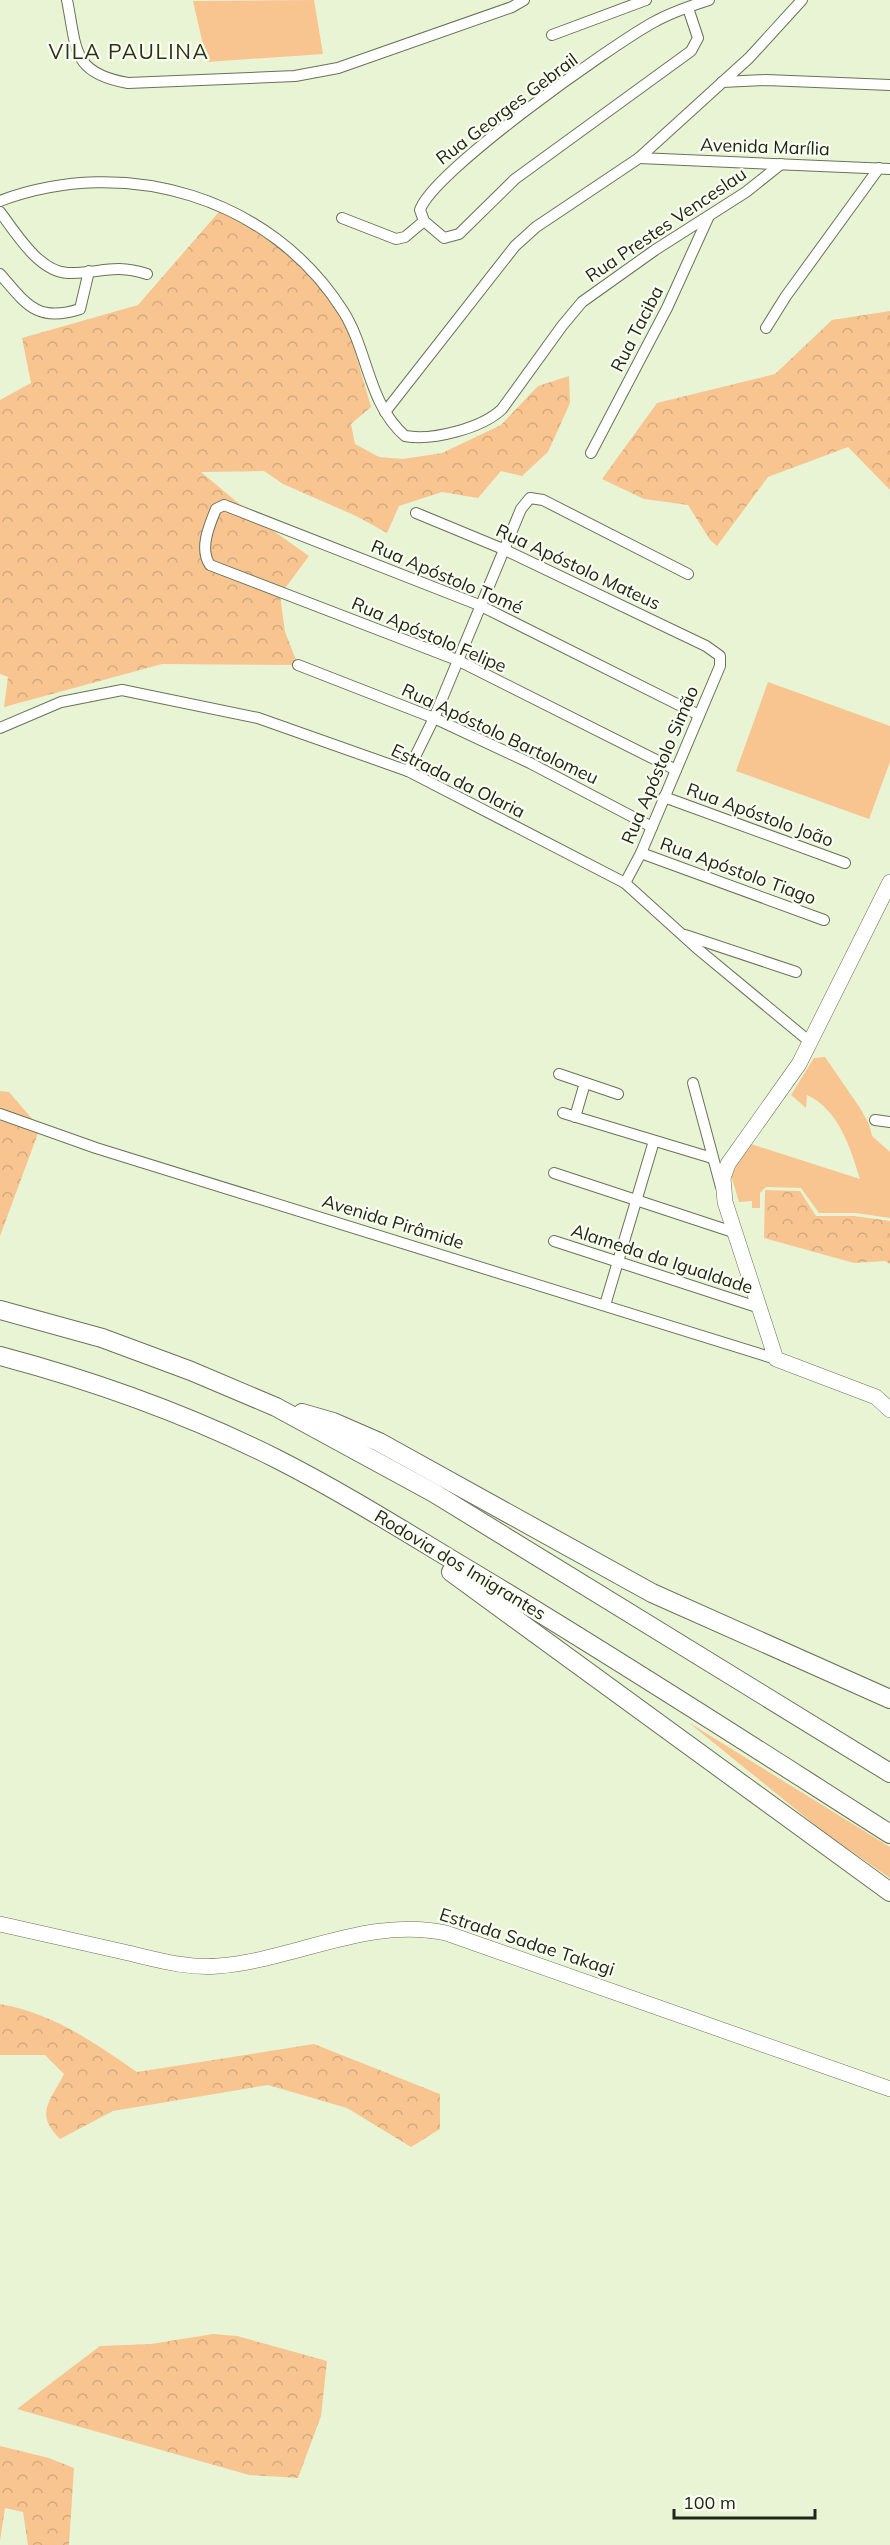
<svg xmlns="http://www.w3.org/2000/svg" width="890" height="2545" font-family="Mulish,sans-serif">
	<defs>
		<pattern id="forest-crowns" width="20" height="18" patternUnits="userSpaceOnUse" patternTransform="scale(1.5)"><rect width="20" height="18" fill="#f8c591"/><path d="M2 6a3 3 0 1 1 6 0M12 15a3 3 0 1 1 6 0" fill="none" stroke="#d4a97c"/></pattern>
	</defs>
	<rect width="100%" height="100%" fill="#e8f4d4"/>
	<g fill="#f8c591">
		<polygon points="314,0 323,54 207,62 193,1"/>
		<polygon points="768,682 890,726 890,762 869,819 736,771"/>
		<path d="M825 1057 860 1108 869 1124 872 1136 890 1152V1218L856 1213H819L801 1188 766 1187 760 1193V1208H752V1201L739 1202 731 1175 751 1144 860 1179C850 1147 839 1110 807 1095L806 1108 791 1095 814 1058Z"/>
		<polygon points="688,1722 890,1847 890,1878 825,1833"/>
	</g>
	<g fill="url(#forest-crowns)">
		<polygon points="224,206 279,242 343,310 371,407 351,424 355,444 379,457 403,459 442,453 501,425 538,386 569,376 570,403 548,452 522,476 501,471 478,498 442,492 399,506 387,533 356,516 283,484 264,471 201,472 261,522 309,556 280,595 285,632 298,665 162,664 4,707 8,677 0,674 0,400 31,383 22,338 138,305"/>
		<polygon points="890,311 890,490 848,447 768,477 717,546 710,540 688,505 644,499 602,479 657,403 775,374 832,320"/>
		<polygon points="0,1091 9,1092 40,1128 0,1236"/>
		<polygon points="765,1190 800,1191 816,1216 854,1216 890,1221 890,1264 885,1261 854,1263 764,1238"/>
		<path d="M0 2004C55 2014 93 2042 137 2072L314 2044 440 2094V2129L411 2147 347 2108 268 2085 113 2111 60 2139C34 2113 50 2102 64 2074L45 2055H0Z"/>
		<polygon points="213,2334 237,2336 327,2361 321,2416 298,2478 249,2475 17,2409 100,2346 151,2344"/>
		<polygon points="0,2446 49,2458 74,2468 69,2545 28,2545 23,2512 5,2508 0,2541"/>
	</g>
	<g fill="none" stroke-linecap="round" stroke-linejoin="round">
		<defs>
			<g id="street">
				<path d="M67 0C77 49 71 73 128 83L295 76 338 68 512 7 524 0"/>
				<path d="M688 8 698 38 691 51 515 179 459 234 444 238 424 221 420 210C432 172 612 45 654 22 670 13 690 6 709 0"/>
				<polyline points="552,35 646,0"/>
				<polyline points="722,82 766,80 890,85"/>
				<polyline points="639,158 890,169"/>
				<path d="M0 201C125 154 271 197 343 311 368 350 368 404 405 436 433 441 482 428 502 409L562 326 582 302 655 250 746 192 781 164"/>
				<path d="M0 212C16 233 39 272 68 273 100 274 112 263 147 274"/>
				<polyline points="342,218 396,239 405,237 424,221"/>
				<path d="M0 274C26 304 37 323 80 309L89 271"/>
				<polyline points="766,328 786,296 879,168"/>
				<polyline points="385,412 515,246 536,227 639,158 749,58 802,0"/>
				<polyline points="591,453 667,308 708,218"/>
				<polyline points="416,513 503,549 706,646 720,656 720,666 641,853 625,883"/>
				<polyline points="298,665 434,718 530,763 652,827"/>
				<polyline points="0,728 61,702 122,690 258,718 408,771 625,883 699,950 810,1042"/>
				<path d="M676 770 457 660 210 565C199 549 209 526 216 509L224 505 479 605 699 715"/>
				<polyline points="408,771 434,718 521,509 530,498 543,500 688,574"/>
				<polyline points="664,797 845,863"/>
				<polyline points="641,853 824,920"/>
				<polyline points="685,935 796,972"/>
				<polyline points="559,1074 618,1094"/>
				<polyline points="693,1083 721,1187"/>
				<polyline points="563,1113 712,1158"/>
				<polyline points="0,1114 96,1148 776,1359"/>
				<polyline points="575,1117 585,1083"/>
				<polyline points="875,1120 890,1122"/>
				<polyline points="554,1173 736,1233"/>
				<polyline points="554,1241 760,1308"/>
				<polyline points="605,1305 654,1141"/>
			</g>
			<g id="secondary">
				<polyline points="890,882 799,1064 728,1164 723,1178 725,1202 776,1359 876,1397 890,1410"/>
				<path d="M0 1924C41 1933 83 1943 124 1952 155 1959 187 1969 218 1966 295 1960 368 1916 446 1933L890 2089"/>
			</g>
			<g id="highway">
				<polyline points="0,1310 102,1338 191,1371 276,1407 434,1493 890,1773"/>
				<path d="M0 1356C94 1381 189 1415 277 1459 348 1495 415 1538 484 1579 621 1661 755 1748 890 1834"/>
				<polyline points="302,1413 333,1422 379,1442 652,1593 890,1699"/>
				<polyline points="451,1572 890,1892"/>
			</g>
		</defs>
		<use href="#street" stroke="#697357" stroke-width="12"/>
		<use href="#secondary" stroke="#697357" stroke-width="16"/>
		<use href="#highway" stroke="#697357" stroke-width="20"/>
		<use href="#street" stroke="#fff" stroke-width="10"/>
		<use href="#secondary" stroke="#fff" stroke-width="15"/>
		<use href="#highway" stroke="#fff" stroke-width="18"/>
	</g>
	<g text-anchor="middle" stroke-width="4.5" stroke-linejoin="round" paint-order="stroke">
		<g font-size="18" fill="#21261a" stroke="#f9fef1">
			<text transform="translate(507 109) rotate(-37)" y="6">Rua Georges Gebrail</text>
			<text transform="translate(765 147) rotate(2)" y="6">Avenida Marília</text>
			<text transform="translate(666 225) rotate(-34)" y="6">Rua Prestes Venceslau</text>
			<text transform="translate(637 329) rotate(-63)" y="6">Rua Taciba</text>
			<text transform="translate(578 567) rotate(25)" y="6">Rua Apóstolo Mateus</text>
			<text transform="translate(447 577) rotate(23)" y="6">Rua Apóstolo Tomé</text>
			<text transform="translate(429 635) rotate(23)" y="6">Rua Apóstolo Felipe</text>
			<text transform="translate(500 734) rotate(25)" y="6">Rua Apóstolo Bartolomeu</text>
			<text transform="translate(660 765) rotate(-67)" y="6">Rua Apóstolo Simão</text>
			<text transform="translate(458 781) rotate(26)" y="6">Estrada da Olaria</text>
			<text transform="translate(760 815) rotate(20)" y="6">Rua Apóstolo João</text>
			<text transform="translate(738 871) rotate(20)" y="6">Rua Apóstolo Tiago</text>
			<text transform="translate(393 1222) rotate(17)" y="6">Avenida Pirâmide</text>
			<text transform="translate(662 1259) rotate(18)" y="6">Alameda da Igualdade</text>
			<text transform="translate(460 1565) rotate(31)" y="6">Rodovia dos Imigrantes</text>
			<text transform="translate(527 1942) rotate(18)" y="6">Estrada Sadae Takagi</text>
		</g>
		<g font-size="21" letter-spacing="1.5" fill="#2a3319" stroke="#f9fef1">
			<text x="129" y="59">VILA PAULINA</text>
		</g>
	</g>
	<path d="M674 2509v9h141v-9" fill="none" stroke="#21261a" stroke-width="3"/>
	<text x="683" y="2509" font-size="18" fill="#21261a" stroke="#f9fef1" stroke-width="4.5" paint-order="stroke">100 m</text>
</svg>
